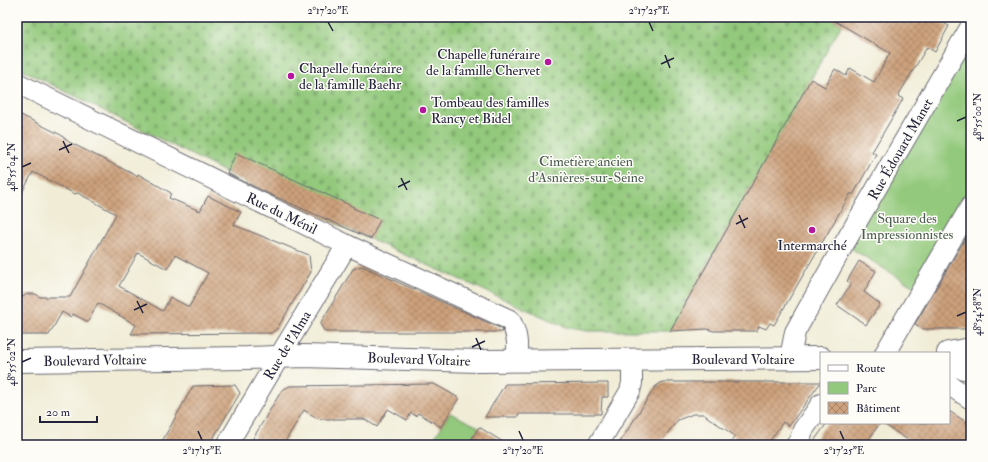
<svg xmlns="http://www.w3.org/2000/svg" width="988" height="462" font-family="'IM FELL Double Pica',serif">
	<defs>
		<pattern id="cemetery-stones" width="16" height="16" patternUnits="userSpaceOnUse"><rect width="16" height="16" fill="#93c97c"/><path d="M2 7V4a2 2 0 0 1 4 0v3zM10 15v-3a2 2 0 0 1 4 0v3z" fill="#7eac6c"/></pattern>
		<pattern id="building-cross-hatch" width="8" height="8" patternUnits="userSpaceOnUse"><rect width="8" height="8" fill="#cda17b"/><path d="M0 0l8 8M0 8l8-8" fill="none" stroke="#a68366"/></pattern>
	</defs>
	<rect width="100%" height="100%" fill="#fdfcf7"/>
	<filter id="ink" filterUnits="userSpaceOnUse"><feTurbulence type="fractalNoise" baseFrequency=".025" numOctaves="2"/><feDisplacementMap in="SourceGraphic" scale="8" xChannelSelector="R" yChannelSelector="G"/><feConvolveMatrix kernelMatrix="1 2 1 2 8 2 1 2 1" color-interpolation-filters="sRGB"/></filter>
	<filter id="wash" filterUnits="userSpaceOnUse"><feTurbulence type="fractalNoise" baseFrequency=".012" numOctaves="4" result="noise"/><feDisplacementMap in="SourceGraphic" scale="16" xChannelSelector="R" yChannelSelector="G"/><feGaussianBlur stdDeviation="0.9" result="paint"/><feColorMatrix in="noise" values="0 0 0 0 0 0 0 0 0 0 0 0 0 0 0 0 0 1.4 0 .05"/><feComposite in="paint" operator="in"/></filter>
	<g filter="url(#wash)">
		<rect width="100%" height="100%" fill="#f0ecd6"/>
		<g fill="#93c97c" stroke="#5a765c">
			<polygon points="971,26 971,206 922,292 844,244"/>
			<polygon points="450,413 479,427 468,445 430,445"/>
		</g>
		<polygon fill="url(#cemetery-stones)" stroke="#5a765c" points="17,17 846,17 670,331 587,331 568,328 267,193 17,67"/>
		<g id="blocks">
			<g fill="url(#building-cross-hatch)" fill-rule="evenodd">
				<polygon points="828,17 933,17 949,26 935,52 927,47 898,96 903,99 872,152 876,154 853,195 851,193 774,325 770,323 766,329 759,326 757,331 714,331 707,329 670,331 811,79 825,87 835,69 846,76 850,68 874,82 890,53"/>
				<path d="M17 113 61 135 69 142 137 176 138 174 171 193 169 198 200 211 208 196 241 212 234 225 309 255 311 272 277 329 271 333 131 334 136 325 98 303 88 322 73 314 71 317 62 312 49 335H17V297H23L27 294H36L40 297H70L116 214 78 193 75 194 33 172 17 202ZM138 253 167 269 175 255 208 273 189 307 170 297 163 311 119 286Z"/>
				<polygon points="236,153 354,207 353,208 380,220 371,239 267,193 227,173"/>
				<polygon points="971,229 971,329 924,329 915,324"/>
				<polygon points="859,261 876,271 864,292 880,304 866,325 837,305 851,284 847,281"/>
				<polygon points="362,266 502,329 503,332 325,332 320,324 353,269"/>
				<polygon points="662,382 821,382 789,426 783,422 767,445 729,445 735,436 703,414 693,414 678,420 658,445 618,445 655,387"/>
				<polygon points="608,383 608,397 602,397 601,414 518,414 518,417 485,417 505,384"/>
				<polygon points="434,384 459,398 441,427 418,413 416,416 411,413 407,420 388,409 377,427 364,419 322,419 317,418 304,410 283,445 249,445 282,390 290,386"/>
				<polygon points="235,385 240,393 209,445 160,445 193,386"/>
				<polygon points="949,411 971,425 971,445 916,445 882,423 949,423"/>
				<polygon points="827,423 880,423 865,445 811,445"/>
				<polygon points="479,427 508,445 468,445"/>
			</g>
		</g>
	</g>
	<g filter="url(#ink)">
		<use href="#blocks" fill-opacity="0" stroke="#6a6971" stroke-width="1"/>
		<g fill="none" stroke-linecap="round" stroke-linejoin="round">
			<defs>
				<g id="minor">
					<path d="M17 83 347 245 510 320C518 334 518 346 516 361"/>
					<polyline points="885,353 971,206"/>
					<polyline points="790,358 795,332 844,244 971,26"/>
					<polyline points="949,385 971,399"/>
					<polyline points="227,445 279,357 347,245"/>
					<polyline points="598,445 630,391 632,383 632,360"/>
					<polyline points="796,445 800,439 803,430 821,404"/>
				</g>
				<g id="secondary">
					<polyline points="948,353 971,349"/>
					<polyline points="17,361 247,358 303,356 478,361 821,358"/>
					<polyline points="949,365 964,368 971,368"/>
				</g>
			</defs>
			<use href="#minor" stroke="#6a6971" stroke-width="22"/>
			<use href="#secondary" stroke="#6a6971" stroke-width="24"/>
			<use href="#minor" stroke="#fff" stroke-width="20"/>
			<use href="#secondary" stroke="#fff" stroke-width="22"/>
		</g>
	</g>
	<path fill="none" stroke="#22223b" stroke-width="1.5" d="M328 22 333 31M649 22 653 31M665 55 670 68M661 64 674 58M957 121 966 117M63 141 69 153M59 150 72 144M22 167 31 163M401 178 407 190M398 187 410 181M739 215 745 228M736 224 748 218M137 301 143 313M134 310 147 304M957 316 966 312M476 338 481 350M472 347 485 341M22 362 31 358M198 431 202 440M519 431 523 440M840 431 844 440"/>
	<g fill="#b5179e" stroke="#fdfcf7" stroke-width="1.5">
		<circle cx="548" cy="62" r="4"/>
		<circle cx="291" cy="76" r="4"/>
		<circle cx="423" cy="110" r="4"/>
		<circle cx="812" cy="230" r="4"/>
	</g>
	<g text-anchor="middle" stroke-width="3" stroke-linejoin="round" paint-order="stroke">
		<g font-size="14" fill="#22223b" stroke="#fdfcf7" text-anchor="start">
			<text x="540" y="59" text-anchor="end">Chapelle funéraire<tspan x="540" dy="16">de la famille Chervet</tspan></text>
			<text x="299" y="73">Chapelle funéraire<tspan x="299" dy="16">de la famille Baehr</tspan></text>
			<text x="431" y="107">Tombeau des familles<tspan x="431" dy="16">Rancy et Bidel</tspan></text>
			<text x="812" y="250" text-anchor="middle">Intermarché</text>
		</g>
		<g font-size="14" fill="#22223b" stroke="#fdfcf7">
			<text transform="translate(900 149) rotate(-60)" y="5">Rue Édouard Manet</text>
			<text transform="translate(282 213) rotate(26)" y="5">Rue du Ménil</text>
			<text transform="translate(287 345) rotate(-59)" y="5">Rue de l'Alma</text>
			<text transform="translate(419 359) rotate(2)" y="5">Boulevard Voltaire</text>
			<text x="743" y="364">Boulevard Voltaire</text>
			<text transform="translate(95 360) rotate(-1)" y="5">Boulevard Voltaire</text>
		</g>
		<g font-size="14" fill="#4a5c52" stroke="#fdfcf7">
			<text x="586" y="166">Cimetière ancien<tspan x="586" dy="16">d'Asnières-sur-Seine</tspan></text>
			<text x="907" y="223">Square des<tspan x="907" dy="16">Impressionnistes</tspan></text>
		</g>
	</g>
	<rect width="988" height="462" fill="none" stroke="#fdfcf7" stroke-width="44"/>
	<rect x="820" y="352" width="130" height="72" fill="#fdfcf7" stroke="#a5a5ac"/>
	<rect x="828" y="365" width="20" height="6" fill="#ffffff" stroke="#a5a5ac"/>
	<text x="856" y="372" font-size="12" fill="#22223b">Route</text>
	<rect x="828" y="382" width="20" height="12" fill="#93c97c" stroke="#a5a5ac"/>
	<text x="856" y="392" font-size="12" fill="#22223b">Parc</text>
	<rect x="828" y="402" width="20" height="12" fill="url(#building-cross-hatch)" stroke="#a5a5ac"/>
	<text x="856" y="412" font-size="12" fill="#22223b">Bâtiment</text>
	<path d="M40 416v6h57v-6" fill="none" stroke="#22223b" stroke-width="2"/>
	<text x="46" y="416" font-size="12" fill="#22223b" stroke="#fdfcf7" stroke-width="3" paint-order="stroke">20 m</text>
	<rect x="22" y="22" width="944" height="418" fill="none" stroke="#22223b" stroke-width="1.5"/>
	<g font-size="10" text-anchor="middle" fill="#22223b">
		<text x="328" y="14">2°17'20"E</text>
		<text x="649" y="14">2°17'25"E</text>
		<text transform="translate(977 117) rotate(-90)" y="4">48°55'00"N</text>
		<text transform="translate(11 167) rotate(-90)" y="4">48°55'04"N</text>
		<text transform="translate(977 312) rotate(-90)" y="4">48°54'58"N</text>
		<text transform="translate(11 362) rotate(-90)" y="4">48°55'02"N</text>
		<text x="202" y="454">2°17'15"E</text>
		<text x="523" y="454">2°17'20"E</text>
		<text x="844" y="454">2°17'25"E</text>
	</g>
</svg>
